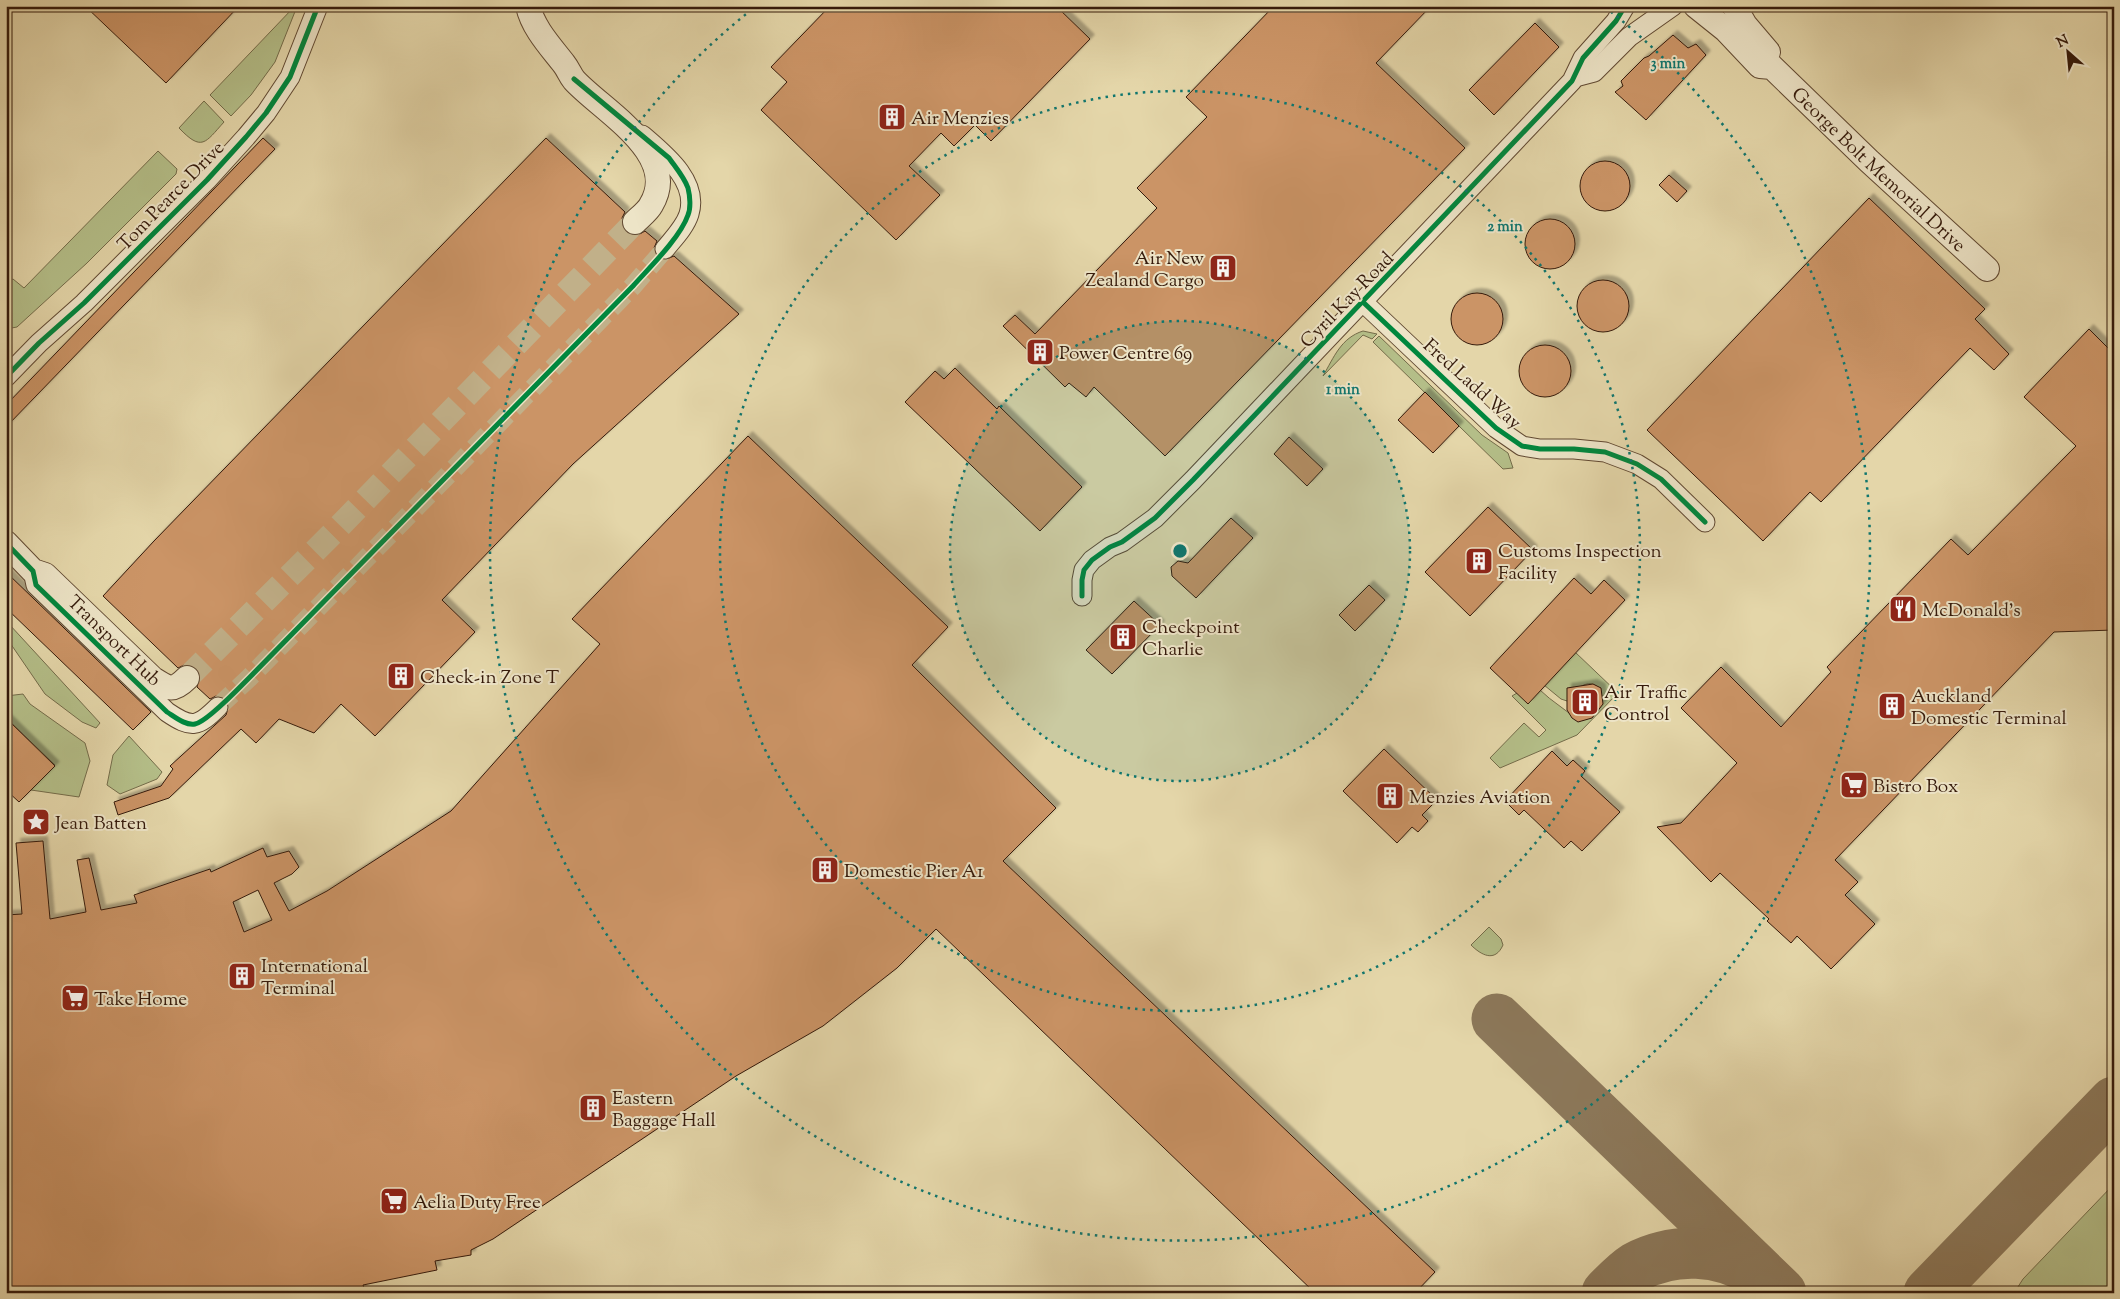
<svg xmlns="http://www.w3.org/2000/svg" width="2120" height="1299" font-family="'Sorts Mill Goudy',serif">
	<defs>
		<filter id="shadow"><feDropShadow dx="4.5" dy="-4.5" stdDeviation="1" flood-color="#0004"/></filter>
	</defs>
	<rect width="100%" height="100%" fill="#e4d6a9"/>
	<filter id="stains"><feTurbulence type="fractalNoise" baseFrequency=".004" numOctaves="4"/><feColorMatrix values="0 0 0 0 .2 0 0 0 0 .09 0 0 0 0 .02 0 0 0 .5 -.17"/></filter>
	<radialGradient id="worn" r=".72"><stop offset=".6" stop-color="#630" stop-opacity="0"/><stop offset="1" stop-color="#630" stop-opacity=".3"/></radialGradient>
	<g fill="#b4be88" stroke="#746c4a">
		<polygon points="293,8 296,9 275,62 251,95 231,116 210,95"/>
		<path d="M204 101 224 122C205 143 202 152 179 128Z"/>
		<polygon points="158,151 177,169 176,174 87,263 17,327 6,329 6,282 13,279 24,288"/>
		<path d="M1363 331 1377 334 1372 339 1363 335 1323 376C1334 357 1341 338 1363 331Z"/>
		<polygon points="1379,336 1482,435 1508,453 1513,468 1503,469 1373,342"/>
		<polygon points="6,623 9,624 100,723 96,728 82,722 45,694 6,637"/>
		<path d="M1575 652 1618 693 1577 735 1500 768 1490 758 1524 723 1539 737 1546 730 1512 696 1517 693 1540 690C1552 702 1566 709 1578 721 1622 715 1598 655 1567 701L1561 699 1544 685Z"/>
		<polygon points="23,694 30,704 85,743 90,761 79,797 31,790 55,765 6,718 6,696"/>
		<polygon points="129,736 162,772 157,779 120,794 107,785 113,755"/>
		<path d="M1489 927 1501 939 1503 945C1495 963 1481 955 1471 945Z"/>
		<polygon points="2114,1184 2114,1293 2014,1293 2023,1279"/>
	</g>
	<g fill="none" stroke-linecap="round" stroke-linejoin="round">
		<g stroke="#8c785a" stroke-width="51">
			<polyline points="1497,1019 1781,1293"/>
			<path d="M1607 1293C1616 1284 1625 1274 1636 1267 1674 1247 1720 1249 1756 1272"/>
			<polyline points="1929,1293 2114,1102"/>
		</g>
	</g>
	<g fill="#cb9466" stroke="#351a0b" fill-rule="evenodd" filter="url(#shadow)">
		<polygon points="85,6 239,6 166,83"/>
		<polygon points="830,6 1056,6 1090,39 991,141 975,125 954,146 941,133 909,166 940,195 896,240 761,110 787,82 771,67"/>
		<polygon points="1274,6 1431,6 1376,63 1465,148 1165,456 1094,387 1086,397 1069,383 1065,387 1003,326 1015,315 1035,334 1157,208 1137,188 1207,117 1186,97"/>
		<polygon points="1535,23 1559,47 1494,115 1469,90"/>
		<polygon points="1673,35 1688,48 1696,44 1706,55 1646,120 1615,92 1623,86 1621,81 1644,58 1649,56"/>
		<polygon points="263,138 275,149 6,427 6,405"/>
		<polygon points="546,138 625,212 622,218 622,225 625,232 631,235 638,235 645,231 657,241 654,248 658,257 664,260 674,256 739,314 573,464 442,600 475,632 375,736 341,704 314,733 279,719 256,743 241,729 169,798 118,815 114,802 161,786 173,769 170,766 226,715 229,705 226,700 222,696 216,696 210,699 197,687 200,675 197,668 191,665 184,665 178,668 103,596 154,541"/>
		<circle cx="1605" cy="186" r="25"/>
		<polygon points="1669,175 1687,191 1677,202 1659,185"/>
		<polygon points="1869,198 1985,309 1975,319 2009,354 1994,370 1970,348 1821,502 1810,492 1763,541 1647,430"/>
		<circle cx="1550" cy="244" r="25"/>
		<circle cx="1603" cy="306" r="26"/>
		<circle cx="1477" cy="319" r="26"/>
		<polygon points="2089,329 2114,354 2114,630 2054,632 1835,860 1858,882 1845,895 1875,924 1831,969 1797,936 1791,943 1767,921 1769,919 1720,873 1711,882 1657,827 1681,823 1737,763 1681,708 1721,667 1781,727 1831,672 1827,667 1951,539 1968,555 2076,446 2024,397"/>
		<circle cx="1545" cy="371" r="26"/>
		<polygon points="955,368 997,409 999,406 1082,487 1040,531 905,402 935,371 944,379"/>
		<polygon points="1425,392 1459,426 1433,453 1398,420"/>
		<path d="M748 436 948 627 912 665 1056 808 1003 861 1435 1272 1415 1293H1315L936 929 897 968 823 1026 736 1076 493 1239 471 1250V1255L435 1261 437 1270 363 1285 364 1288 355 1293H6V915L22 914 16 843 43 841 50 919 86 912 77 860 89 858 101 910 137 903 134 895 210 869 211 872 263 848 267 857 289 851 299 867 292 874 274 883 289 911 327 891 451 811 600 644 572 619ZM258 890 272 920 244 932 233 902Z"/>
		<polygon points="1289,437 1323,469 1307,486 1274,454"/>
		<polygon points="1488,507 1533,550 1470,616 1425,572"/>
		<polygon points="1231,518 1253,538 1196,598 1172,576 1171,567 1178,561 1188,563"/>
		<polygon points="6,572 151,712 133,730 6,608"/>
		<polygon points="1574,578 1591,594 1604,580 1625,600 1528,704 1490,668"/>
		<polygon points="1369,585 1385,600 1355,631 1339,615"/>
		<polygon points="1134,601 1160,625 1112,674 1086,650"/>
		<polygon points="1593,684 1601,688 1603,704 1592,718 1578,722 1572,718 1567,710 1567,688"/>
		<polygon points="6,718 55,766 19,802 6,790"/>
		<polygon points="1384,749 1437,800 1422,815 1428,821 1418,832 1412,827 1397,843 1343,791"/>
		<polygon points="1552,751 1567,766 1573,760 1585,771 1581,776 1620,812 1582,851 1571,841 1564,848 1524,810 1519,815 1505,801"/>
	</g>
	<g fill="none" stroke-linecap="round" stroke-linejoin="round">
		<polyline stroke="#c1b089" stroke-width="19" stroke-dasharray="19 9" stroke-linecap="butt" points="218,707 249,678 633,286 665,249"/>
		<polyline stroke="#c1b089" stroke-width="24" stroke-dasharray="24 12" stroke-linecap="butt" points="187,678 333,533 635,222"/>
		<defs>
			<g id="minor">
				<polyline points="1575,77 1594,72 1629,37 1673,6"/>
				<path d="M642 135C664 154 699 181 689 214 685 227 673 239 665 249"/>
				<polyline points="1364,303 1496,428 1522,446 1540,449 1574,449 1605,452 1637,464 1661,479 1705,522"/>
				<polyline points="6,377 39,343 84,303 207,180 246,137 266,113 290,77 318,6"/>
				<path d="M33 571 36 585 167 712C192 729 198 727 218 707"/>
				<polyline points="1082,596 1082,580 1084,570 1092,560 1110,547 1122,542 1155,518 1193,480 1572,81 1583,58 1616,21 1625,6"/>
			</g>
			<g id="tertiary">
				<path d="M528 6C533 28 550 46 564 64 568 69 570 75 574 80 601 110 682 154 651 205 648 211 640 217 635 222"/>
				<path id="s1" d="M1696 6 1726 30 1760 66 1772 67 1869 161 1987 269"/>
				<polyline points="1734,6 1745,25 1768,52"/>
				<path d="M6 543 33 571 45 575 153 679C169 689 173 692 187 678"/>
			</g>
		</defs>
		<use href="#minor" stroke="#614932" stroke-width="21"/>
		<use href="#tertiary" stroke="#614932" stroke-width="26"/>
		<use href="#minor" stroke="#ede4c7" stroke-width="19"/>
		<use href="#tertiary" stroke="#ede4c7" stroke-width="24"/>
		<defs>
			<g id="cycleway">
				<polyline points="1364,303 1496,428 1522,446 1540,449 1574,449 1605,452 1637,464 1661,479 1705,522"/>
				<polyline points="6,377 39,343 84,303 207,180 246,137 266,113 290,77 318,6"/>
				<path d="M6 543 33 571 36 585 167 712C175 717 186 726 195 724 207 722 239 688 249 678L633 286C649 268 680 238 688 215 691 208 690 196 688 188 684 177 676 168 669 158L574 79"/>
				<polyline points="1082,596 1082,580 1084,570 1092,560 1110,547 1122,542 1155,518 1193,480 1572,81 1583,58 1616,21 1625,6"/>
			</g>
		</defs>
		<use href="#cycleway" stroke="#ede4c7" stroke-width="8"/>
		<use href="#cycleway" stroke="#00873e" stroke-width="5"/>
	</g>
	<circle cx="1180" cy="551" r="230" fill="#0f766e" fill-opacity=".12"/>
	<g fill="none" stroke="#0f766e" stroke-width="2.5" stroke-dasharray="2.5 5">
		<circle cx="1180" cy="551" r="230"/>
		<circle cx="1180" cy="551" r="460"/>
		<path d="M1605 7A690 690 0 1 1 755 7"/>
	</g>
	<defs>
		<symbol id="building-square" viewBox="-11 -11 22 22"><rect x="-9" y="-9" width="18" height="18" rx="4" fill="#8f2418" stroke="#ede4c7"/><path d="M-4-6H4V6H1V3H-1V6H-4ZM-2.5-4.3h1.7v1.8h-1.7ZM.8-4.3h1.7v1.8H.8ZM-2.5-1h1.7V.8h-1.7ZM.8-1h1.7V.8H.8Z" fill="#fff"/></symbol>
		<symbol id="restaurant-square" viewBox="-11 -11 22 22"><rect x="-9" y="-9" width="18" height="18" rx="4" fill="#8f2418" stroke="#ede4c7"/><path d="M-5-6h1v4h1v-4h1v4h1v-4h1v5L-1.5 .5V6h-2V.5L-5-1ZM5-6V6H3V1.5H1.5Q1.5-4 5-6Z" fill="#fff"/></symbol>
		<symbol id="supermarket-square" viewBox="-11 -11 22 22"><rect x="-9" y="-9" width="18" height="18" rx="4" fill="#8f2418" stroke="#ede4c7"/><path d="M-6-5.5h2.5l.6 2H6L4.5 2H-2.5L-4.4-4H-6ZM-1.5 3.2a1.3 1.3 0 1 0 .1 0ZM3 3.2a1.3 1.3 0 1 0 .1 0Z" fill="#fff"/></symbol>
		<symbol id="sight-square" viewBox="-11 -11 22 22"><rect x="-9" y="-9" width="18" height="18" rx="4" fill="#8f2418" stroke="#ede4c7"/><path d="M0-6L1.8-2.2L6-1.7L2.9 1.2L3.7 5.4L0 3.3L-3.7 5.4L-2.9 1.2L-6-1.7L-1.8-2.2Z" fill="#fff"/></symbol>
	</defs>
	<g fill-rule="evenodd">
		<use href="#building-square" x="876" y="101" width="32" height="32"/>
		<use href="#building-square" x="1207" y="252" width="32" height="32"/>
		<use href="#building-square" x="1024" y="336" width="32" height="32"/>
		<use href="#building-square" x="1463" y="545" width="32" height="32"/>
		<use href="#restaurant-square" x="1887" y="593" width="32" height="32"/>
		<use href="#building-square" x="1107" y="621" width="32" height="32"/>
		<use href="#building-square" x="385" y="660" width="32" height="32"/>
		<use href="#building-square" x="1569" y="686" width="32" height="32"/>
		<use href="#building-square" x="1876" y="690" width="32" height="32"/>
		<use href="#supermarket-square" x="1838" y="769" width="32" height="32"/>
		<use href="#building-square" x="1374" y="780" width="32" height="32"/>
		<use href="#sight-square" x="20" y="806" width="32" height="32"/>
		<use href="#building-square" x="809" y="854" width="32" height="32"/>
		<use href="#building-square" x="226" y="960" width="32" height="32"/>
		<use href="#supermarket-square" x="59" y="982" width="32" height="32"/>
		<use href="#building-square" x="577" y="1092" width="32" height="32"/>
		<use href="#supermarket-square" x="378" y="1185" width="32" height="32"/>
	</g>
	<g text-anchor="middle" stroke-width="4" stroke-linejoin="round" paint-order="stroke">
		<g font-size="19" fill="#351a0b" stroke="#ede4c7" text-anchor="start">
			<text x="911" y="124">Air Menzies</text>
			<text x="1204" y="264" text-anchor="end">Air New<tspan x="1204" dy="22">Zealand Cargo</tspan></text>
			<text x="1059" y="359">Power Centre 69</text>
			<text x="1498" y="557">Customs Inspection<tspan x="1498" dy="22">Facility</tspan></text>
			<text x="1922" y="616">McDonald's</text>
			<text x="1142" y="633">Checkpoint<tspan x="1142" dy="22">Charlie</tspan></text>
			<text x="420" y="683">Check-in Zone T</text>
			<text x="1604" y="698">Air Traffic<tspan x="1604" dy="22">Control</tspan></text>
			<text x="1911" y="702">Auckland<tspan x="1911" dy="22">Domestic Terminal</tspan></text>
			<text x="1873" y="792">Bistro Box</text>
			<text x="1409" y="803">Menzies Aviation</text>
			<text x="55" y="829">Jean Batten</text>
			<text x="844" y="877">Domestic Pier A1</text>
			<text x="261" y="972">International<tspan x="261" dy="22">Terminal</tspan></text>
			<text x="94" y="1005">Take Home</text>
			<text x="612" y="1104">Eastern<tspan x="612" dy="22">Baggage Hall</tspan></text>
			<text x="413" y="1208">Aelia Duty Free</text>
		</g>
		<g font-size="19" fill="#351a0b" stroke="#ede4c7">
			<text dy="7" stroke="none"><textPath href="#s1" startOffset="248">George Bolt Memorial Drive</textPath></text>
			<text transform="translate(170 195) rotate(-46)" y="7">Tom Pearce Drive</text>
			<text transform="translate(1346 299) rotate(-46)" y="7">Cyril Kay Road</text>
			<text transform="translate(1473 383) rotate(42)" y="7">Fred Ladd Way</text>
			<text transform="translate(115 640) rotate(44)" y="7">Transport Hub</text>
		</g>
	</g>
	<circle cx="1180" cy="551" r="8" fill="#0f766e" stroke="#ede4c7" stroke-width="2.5"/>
	<g font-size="15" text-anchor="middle" font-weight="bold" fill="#0f766e" stroke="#ede4c7" stroke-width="4" stroke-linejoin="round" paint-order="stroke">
		<text x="1668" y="68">3 min</text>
		<text x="1505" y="231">2 min</text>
		<text x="1343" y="394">1 min</text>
	</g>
	<rect width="2120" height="1299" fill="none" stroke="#e4d6a9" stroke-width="25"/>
	<rect x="8" y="8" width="2105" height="1284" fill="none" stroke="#351a0b" stroke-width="2.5"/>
	<rect x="12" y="12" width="2095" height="1274" fill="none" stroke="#351a0b"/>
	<g transform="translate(2068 52) rotate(333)" stroke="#ede4c7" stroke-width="4" paint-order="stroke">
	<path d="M0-4L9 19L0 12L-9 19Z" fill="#351a0b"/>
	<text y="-8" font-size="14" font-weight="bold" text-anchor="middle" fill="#351a0b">N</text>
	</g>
	<rect width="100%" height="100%" filter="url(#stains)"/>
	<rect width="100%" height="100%" fill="url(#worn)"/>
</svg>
